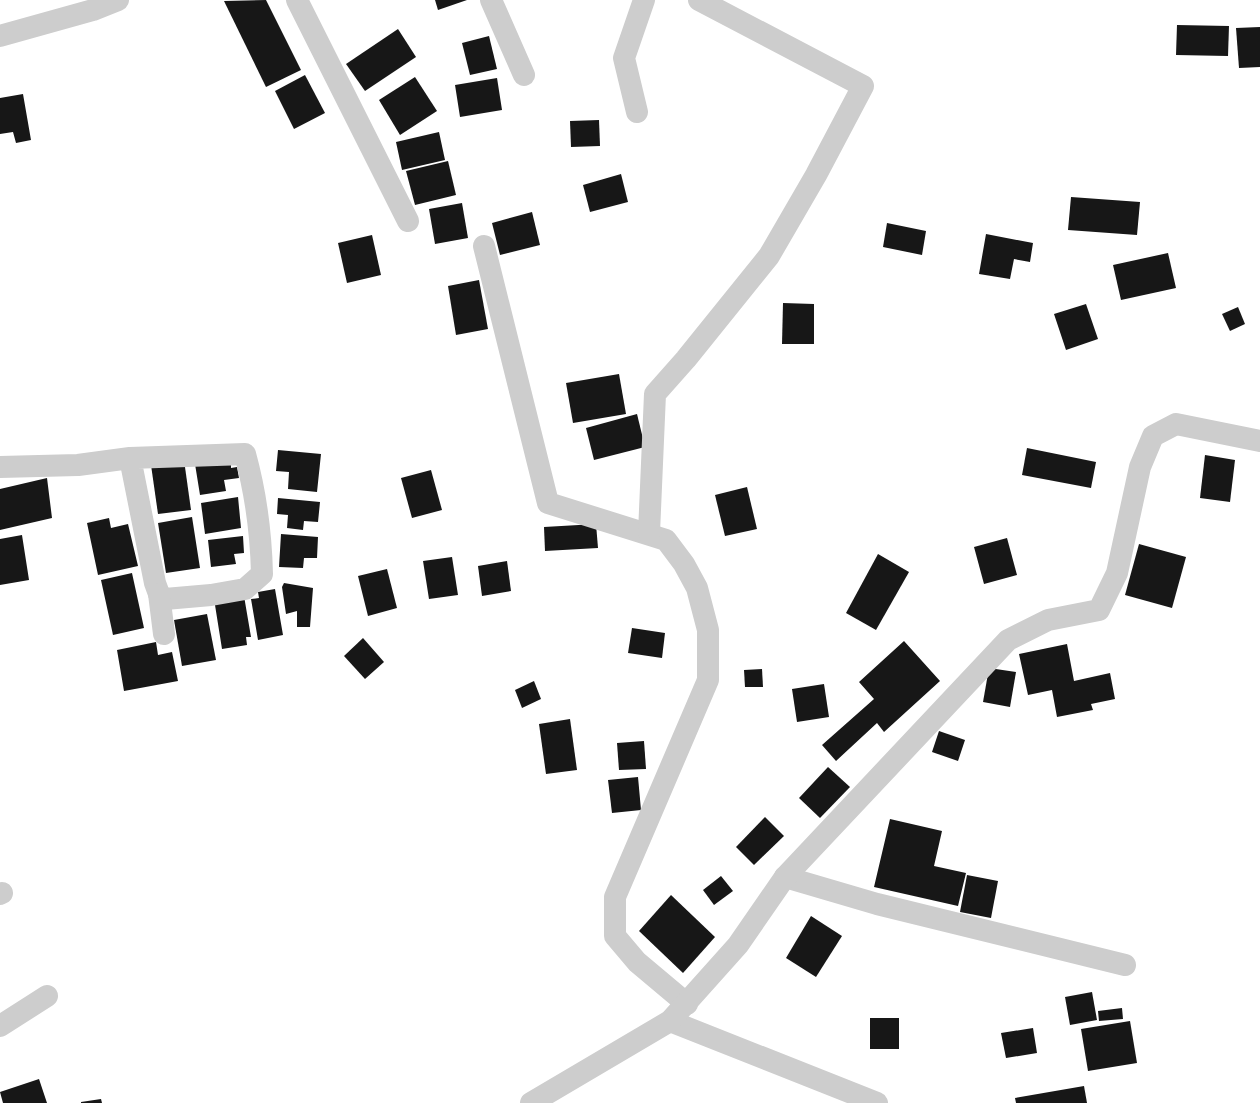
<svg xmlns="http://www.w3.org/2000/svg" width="1260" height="1103" font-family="'Work Sans',sans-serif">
	<rect width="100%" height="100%" fill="#fff"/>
	<g fill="#171717">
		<polygon points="266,0 301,70 266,87 224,1"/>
		<polygon points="435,0 467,0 438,10"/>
		<polygon points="1177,25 1229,26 1228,56 1176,55"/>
		<polygon points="1260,27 1260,67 1239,68 1236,28"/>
		<polygon points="398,29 416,57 365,91 346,64"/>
		<polygon points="489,36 497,69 470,75 462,43"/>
		<polygon points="305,75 325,113 294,129 275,91"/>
		<polygon points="415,77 437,111 400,135 379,100"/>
		<polygon points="497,78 502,110 460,117 455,85"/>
		<polygon points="23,94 31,140 16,143 13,132 0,134 0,98"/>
		<polygon points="599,120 600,146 571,147 570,121"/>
		<polygon points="439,132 445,160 402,170 396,142"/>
		<polygon points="448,161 456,195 415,205 406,171"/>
		<polygon points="621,174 628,202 590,212 583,185"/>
		<polygon points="1071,197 1140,202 1137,235 1068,230"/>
		<polygon points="462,203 468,238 435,244 429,209"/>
		<polygon points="532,212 540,245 500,255 492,223"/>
		<polygon points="887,223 926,231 922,255 883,247"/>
		<polygon points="986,234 1033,243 1030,262 1014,259 1010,279 979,274"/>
		<polygon points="372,235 381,275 347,283 338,243"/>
		<polygon points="1168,253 1176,288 1121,300 1113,265"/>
		<polygon points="479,280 488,329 456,335 448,286"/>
		<polygon points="783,303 814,304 814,344 782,344"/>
		<polygon points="1086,304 1098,339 1066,350 1054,314"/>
		<polygon points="1238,307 1245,324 1230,331 1222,314"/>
		<polygon points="619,374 626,414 573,423 566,383"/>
		<polygon points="637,414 645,447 594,460 586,428"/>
		<polygon points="1027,448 1096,462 1091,488 1022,475"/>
		<polygon points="278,450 321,454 317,492 288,489 289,472 276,471"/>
		<polygon points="1205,455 1235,460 1230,502 1200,498"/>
		<polygon points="184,460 191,510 158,514 151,465"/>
		<polygon points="231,463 231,468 237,467 239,478 224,480 226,491 200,495 195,464"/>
		<polygon points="431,470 442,510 412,518 401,478"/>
		<polygon points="47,478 52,518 0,530 0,489"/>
		<polygon points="747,487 757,529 725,536 715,495"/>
		<polygon points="238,497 241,528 205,534 201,503"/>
		<polygon points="278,498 320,502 318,522 304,521 303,530 287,528 288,515 277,514"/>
		<polygon points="192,517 200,568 166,573 158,523"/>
		<polygon points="109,518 111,528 128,524 138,566 98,575 87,523"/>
		<polygon points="596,524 598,548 545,551 544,527"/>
		<polygon points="281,534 318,537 317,558 304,558 303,568 279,567"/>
		<polygon points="22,535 29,580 0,585 0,539"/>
		<polygon points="243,536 244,553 234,554 236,564 211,567 208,540"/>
		<polygon points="1007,538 1017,575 984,584 974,547"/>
		<polygon points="1139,544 1186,557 1172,608 1125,595"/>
		<polygon points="878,554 909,572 876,630 846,613"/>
		<polygon points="452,557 458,595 429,599 423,561"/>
		<polygon points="507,561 511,591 482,596 478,566"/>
		<polygon points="387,569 397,608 368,616 358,576"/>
		<polygon points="132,573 144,628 113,635 101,580"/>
		<polygon points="284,583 313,588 310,627 297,627 297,611 286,614 282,587"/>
		<polygon points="275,589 283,635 258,640 251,599 259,598 258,592"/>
		<polygon points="244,596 251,637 246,637 247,645 222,649 215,605"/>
		<polygon points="207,614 216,660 182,666 174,620"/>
		<polygon points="632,628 665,633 662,658 628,653"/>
		<polygon points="363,638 384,662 365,679 344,656"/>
		<polygon points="904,641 940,681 884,732 877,723 836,761 822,745 874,699 859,682"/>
		<polygon points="156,642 158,655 172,652 178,681 124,691 117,650"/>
		<polygon points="1067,644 1074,681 1110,673 1115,699 1091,704 1093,710 1057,717 1052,690 1028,695 1019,654"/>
		<polygon points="989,668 1016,672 1010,707 983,702"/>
		<polygon points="762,669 763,687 745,687 744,670"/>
		<polygon points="534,681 541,699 522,708 515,690"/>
		<polygon points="824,684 829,717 797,722 792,689"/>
		<polygon points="570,719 577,770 546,774 539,724"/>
		<polygon points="939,731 965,740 958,761 932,752"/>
		<polygon points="644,741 646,769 619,770 617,743"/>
		<polygon points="828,767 850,787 820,818 799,798"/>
		<polygon points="638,777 641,810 612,813 608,780"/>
		<polygon points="765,817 784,836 754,865 736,847"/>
		<polygon points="890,819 942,831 934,866 966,873 958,906 874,887"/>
		<polygon points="967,875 998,881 991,918 960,912"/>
		<polygon points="721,876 733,891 714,905 703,890"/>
		<polygon points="671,895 715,937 683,973 639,931"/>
		<polygon points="811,916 842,936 816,977 786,958"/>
		<polygon points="1092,992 1097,1020 1070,1025 1065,997"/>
		<polygon points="1122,1008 1123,1019 1099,1021 1098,1011"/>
		<rect x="870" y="1018" width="29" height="31"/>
		<polygon points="1130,1021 1137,1063 1088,1071 1081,1029"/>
		<polygon points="1033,1028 1037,1053 1006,1058 1001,1033"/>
		<polygon points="39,1079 47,1103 3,1103 0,1092"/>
		<polygon points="1084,1086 1087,1103 1016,1103 1015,1098"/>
		<polygon points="101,1099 102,1103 81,1103 81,1102"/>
	</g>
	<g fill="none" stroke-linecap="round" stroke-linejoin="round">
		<g stroke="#cdcdcd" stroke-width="22">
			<polyline points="297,0 408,221"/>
			<polyline points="491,0 524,75"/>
			<polyline points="0,36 93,10 118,0"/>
			<polyline points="637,112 624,58 644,0"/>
			<polyline points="484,246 548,503 666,540 684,564 697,588 708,630 708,680 615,897 615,936 637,962 687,1004"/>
			<path d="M0 467 78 465 130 458 155 583 159 594 165 599 211 595 245 589 262 574C261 533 256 494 245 454L130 458"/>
			<polyline points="649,533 655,394 686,359 769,256 816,175 863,86 699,0"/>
			<polyline points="159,594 164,634"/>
			<polyline points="785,877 877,904 1125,965"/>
			<polyline points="0,894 2,893"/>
			<polyline points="670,1021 877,1103"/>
			<polyline points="0,1026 47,996"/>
			<polyline points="531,1103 670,1021 738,945 785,877 1008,640 1048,620 1099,610 1117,573 1140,467 1153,436 1176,424 1260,441"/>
		</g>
	</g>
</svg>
